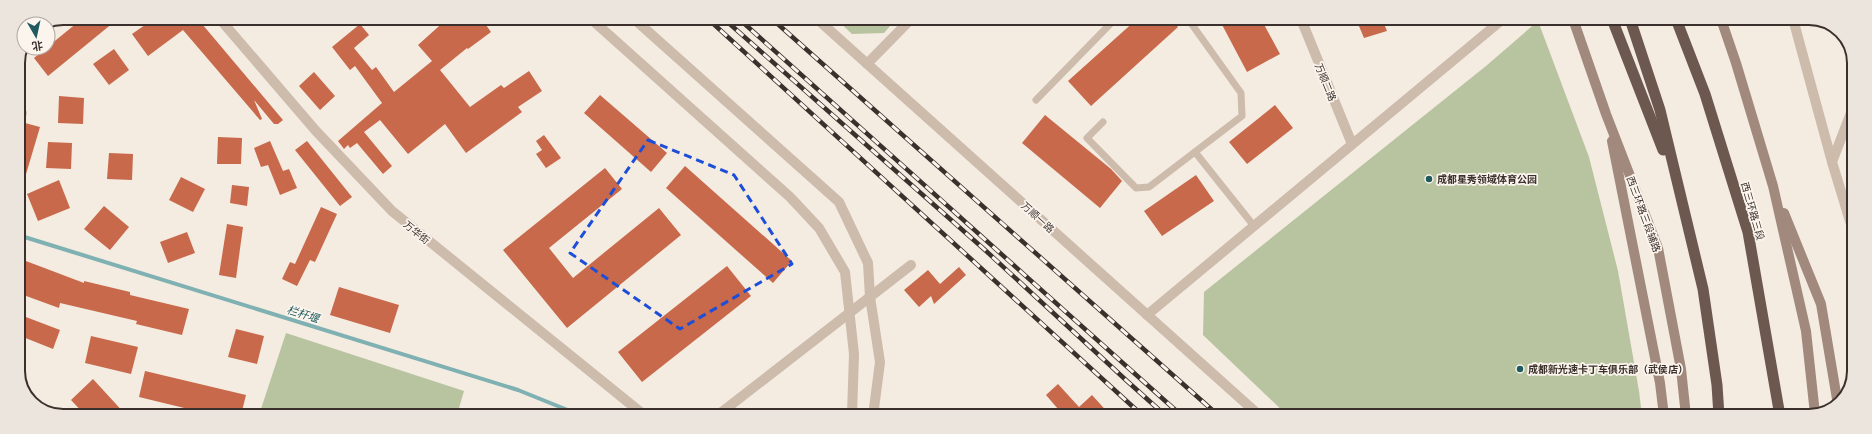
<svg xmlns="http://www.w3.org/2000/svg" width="1872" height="434" font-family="Arial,'Noto Sans SC',sans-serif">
	<rect width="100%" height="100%" fill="#f4ebe1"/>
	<g fill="#b8c4a0">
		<polygon points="835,18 897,18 884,33 852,34"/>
		<polygon points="1538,21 1589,157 1618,271 1639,391 1642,416 1288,416 1203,335 1204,292 1486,66"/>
		<polygon points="286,333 464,391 457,415 259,415"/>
	</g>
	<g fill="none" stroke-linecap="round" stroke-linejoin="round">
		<polyline stroke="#7fb0b2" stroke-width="4" points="18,235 518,390 580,415"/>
	</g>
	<g fill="#c8694b">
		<polygon points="83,18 119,18 48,76 34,58"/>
		<polygon points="155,18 197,18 283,120 278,124 274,124 254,100 262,119 260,120 183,30 148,56 132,34"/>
		<polygon points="448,18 481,18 491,32 468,49 467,48 440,70 470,107 501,85 504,88 529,71 542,91 518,107 522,112 466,153 445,124 408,154 380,120 364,132 392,166 383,174 357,143 350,148 348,145 344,149 338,141 382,103 355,66 350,70 332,47 360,24 369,35 354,48 372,70 376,67 394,92 432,61 418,45"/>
		<polygon points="1137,19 1170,19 1178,27 1091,106 1068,81"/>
		<polygon points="1219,19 1261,19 1280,54 1247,72"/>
		<polygon points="1356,19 1382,19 1387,31 1364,38"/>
		<polygon points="114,49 129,70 109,85 93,64"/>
		<polygon points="314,72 335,96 320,110 299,86"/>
		<polygon points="600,95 667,153 651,172 584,113"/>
		<polygon points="59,96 84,98 83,124 58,123"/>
		<polygon points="1275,105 1293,128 1247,164 1229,142"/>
		<polygon points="1045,115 1111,169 1122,181 1100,208 1022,143"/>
		<polygon points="25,123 40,127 21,191 18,191 18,140"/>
		<polygon points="544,135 561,158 546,168 536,154 542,150 536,141"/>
		<polygon points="218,137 242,138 241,164 217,164"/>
		<polygon points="270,141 283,171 289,169 297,188 280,195 268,165 261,167 254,148"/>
		<polygon points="307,141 352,197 340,206 295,150"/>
		<polygon points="48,142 72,143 71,169 46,168"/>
		<polygon points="109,153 133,154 132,180 107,179"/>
		<polygon points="685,166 792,261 773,283 666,188"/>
		<polygon points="605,168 622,189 549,248 573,278 659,208 681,235 567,328 503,250"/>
		<polygon points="1196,175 1214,201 1162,236 1144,211"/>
		<polygon points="181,177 205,189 193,212 169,200"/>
		<polygon points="59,180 70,208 38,221 27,194"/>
		<polygon points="232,185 249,187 247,206 230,203"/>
		<polygon points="104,206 129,227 110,250 84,229"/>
		<polygon points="321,207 337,214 315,262 310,260 297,286 282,279 290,262 295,264"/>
		<polygon points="227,224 243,227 236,278 219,275"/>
		<polygon points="187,232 195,253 168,263 160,242"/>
		<polygon points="18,258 84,283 84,281 130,292 130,295 189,309 182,335 136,324 137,321 60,303 59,308 18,293"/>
		<polygon points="727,266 751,296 642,382 618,352"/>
		<polygon points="959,267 966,275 934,304 931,296 919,307 904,290 928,270 940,284"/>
		<polygon points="339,287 399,305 390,333 330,315"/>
		<polygon points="18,314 60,330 53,349 18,335"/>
		<polygon points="236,329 264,336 257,364 228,357"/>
		<polygon points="91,336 138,347 131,374 85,363"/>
		<polygon points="145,371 246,395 241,415 213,415 139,397"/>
		<polygon points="93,379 126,415 85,415 71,400"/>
		<polygon points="1058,384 1079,407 1092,395 1111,416 1064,416 1046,395"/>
	</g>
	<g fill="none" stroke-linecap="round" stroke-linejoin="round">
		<g stroke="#cdbbac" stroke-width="7">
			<polyline points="1036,100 1115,19"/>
			<polyline points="1103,122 1087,138 1136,188 1149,187 1242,116 1241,93 1188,19"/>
			<polyline points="1195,152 1254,226"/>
		</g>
		<g stroke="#cdbbac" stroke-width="10">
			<polyline points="816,18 1260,416"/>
			<polyline points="1301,19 1352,144"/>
			<polyline points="1793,19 1832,162 1853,231"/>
			<polyline points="867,64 912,18"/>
			<polyline points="18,125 22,113"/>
			<polyline points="1832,162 1854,105"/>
			<polyline points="1147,315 1503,19"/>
			<polyline points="718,415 911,265"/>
		</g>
		<g stroke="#cdbbac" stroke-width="10">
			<polyline points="219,18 316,131 392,211 644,415"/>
			<polyline points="590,18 790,197 819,228 845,272 854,354 852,415"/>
			<polyline points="633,18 839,202 868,263 870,297 880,362 873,416"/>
		</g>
		<g stroke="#a18a7d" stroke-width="10">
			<polyline points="1573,19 1606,114 1658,248 1681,369 1686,416"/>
			<polyline points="1721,19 1736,63 1773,186 1806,331 1815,414"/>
			<polyline points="1612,141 1660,383 1664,416"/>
			<polyline points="1784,213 1821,304 1838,405"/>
		</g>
		<g stroke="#6c584f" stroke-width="11">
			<polyline points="1612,19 1663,150"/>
			<polyline points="1630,19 1660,110 1703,289 1717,385 1719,416"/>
			<polyline points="1676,19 1705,94 1748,232 1780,416"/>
		</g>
		<defs>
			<g id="rail">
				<polyline points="707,18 1143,416"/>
				<polyline points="723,18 985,250 1127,381 1166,416"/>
				<polyline points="738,18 1182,416"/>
				<polyline points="771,18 1219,416"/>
			</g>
		</defs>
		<use href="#rail" stroke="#3b302b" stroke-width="4.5"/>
		<use href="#rail" stroke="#fbf5ee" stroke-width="3" stroke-dasharray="9" stroke-linecap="butt"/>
	</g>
	<path fill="none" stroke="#1d4ed8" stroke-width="3" stroke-dasharray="8 5" stroke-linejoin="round" d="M648 140 734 175 792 264 680 329 570 253Z"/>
	<g fill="#1f5a5e" stroke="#fbf5ee" stroke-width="1.5">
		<circle cx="1429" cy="179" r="4"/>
		<circle cx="1520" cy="369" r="4"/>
	</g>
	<g text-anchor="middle" stroke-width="3.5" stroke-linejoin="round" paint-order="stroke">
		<g font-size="10" fill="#3b302b" stroke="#fbf5ee">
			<text transform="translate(1326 82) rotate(68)" y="4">万顺二路</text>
			<text transform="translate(1753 211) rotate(74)" y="4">西三环路三段</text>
			<text transform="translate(1644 214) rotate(70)" y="4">西三环路三段辅路</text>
			<text transform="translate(1038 217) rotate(42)" y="4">万顺一路</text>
			<text transform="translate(417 232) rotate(39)" y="4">万华街</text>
		</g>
		<g font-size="10" font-weight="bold" fill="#3b302b" stroke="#fbf5ee" text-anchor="start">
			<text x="1437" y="183">成都星秀领域体育公园</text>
			<text x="1528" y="373">成都新光速卡丁车俱乐部（武侯店）</text>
		</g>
		<g font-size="11" font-style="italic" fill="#1f5a5e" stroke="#fbf5ee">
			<text transform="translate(303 314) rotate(17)" y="4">栏杆堰</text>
		</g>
	</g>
	<path d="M0 0H1872V434H0ZM63 25H1809A38 38 0 0 1 1847 63V371A38 38 0 0 1 1809 409H63A38 38 0 0 1 25 371V63A38 38 0 0 1 63 25Z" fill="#ece5de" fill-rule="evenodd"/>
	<path fill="none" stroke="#3b302b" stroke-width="2" d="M63 25H1809A38 38 0 0 1 1847 63V371A38 38 0 0 1 1809 409H63A38 38 0 0 1 25 371V63A38 38 0 0 1 63 25Z"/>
	<g transform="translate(36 36) rotate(171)"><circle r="19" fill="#fbf5ee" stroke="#aea6a0"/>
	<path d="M0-3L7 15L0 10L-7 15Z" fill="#1f5a5e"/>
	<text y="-6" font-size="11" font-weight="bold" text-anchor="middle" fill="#3b302b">北</text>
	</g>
</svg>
